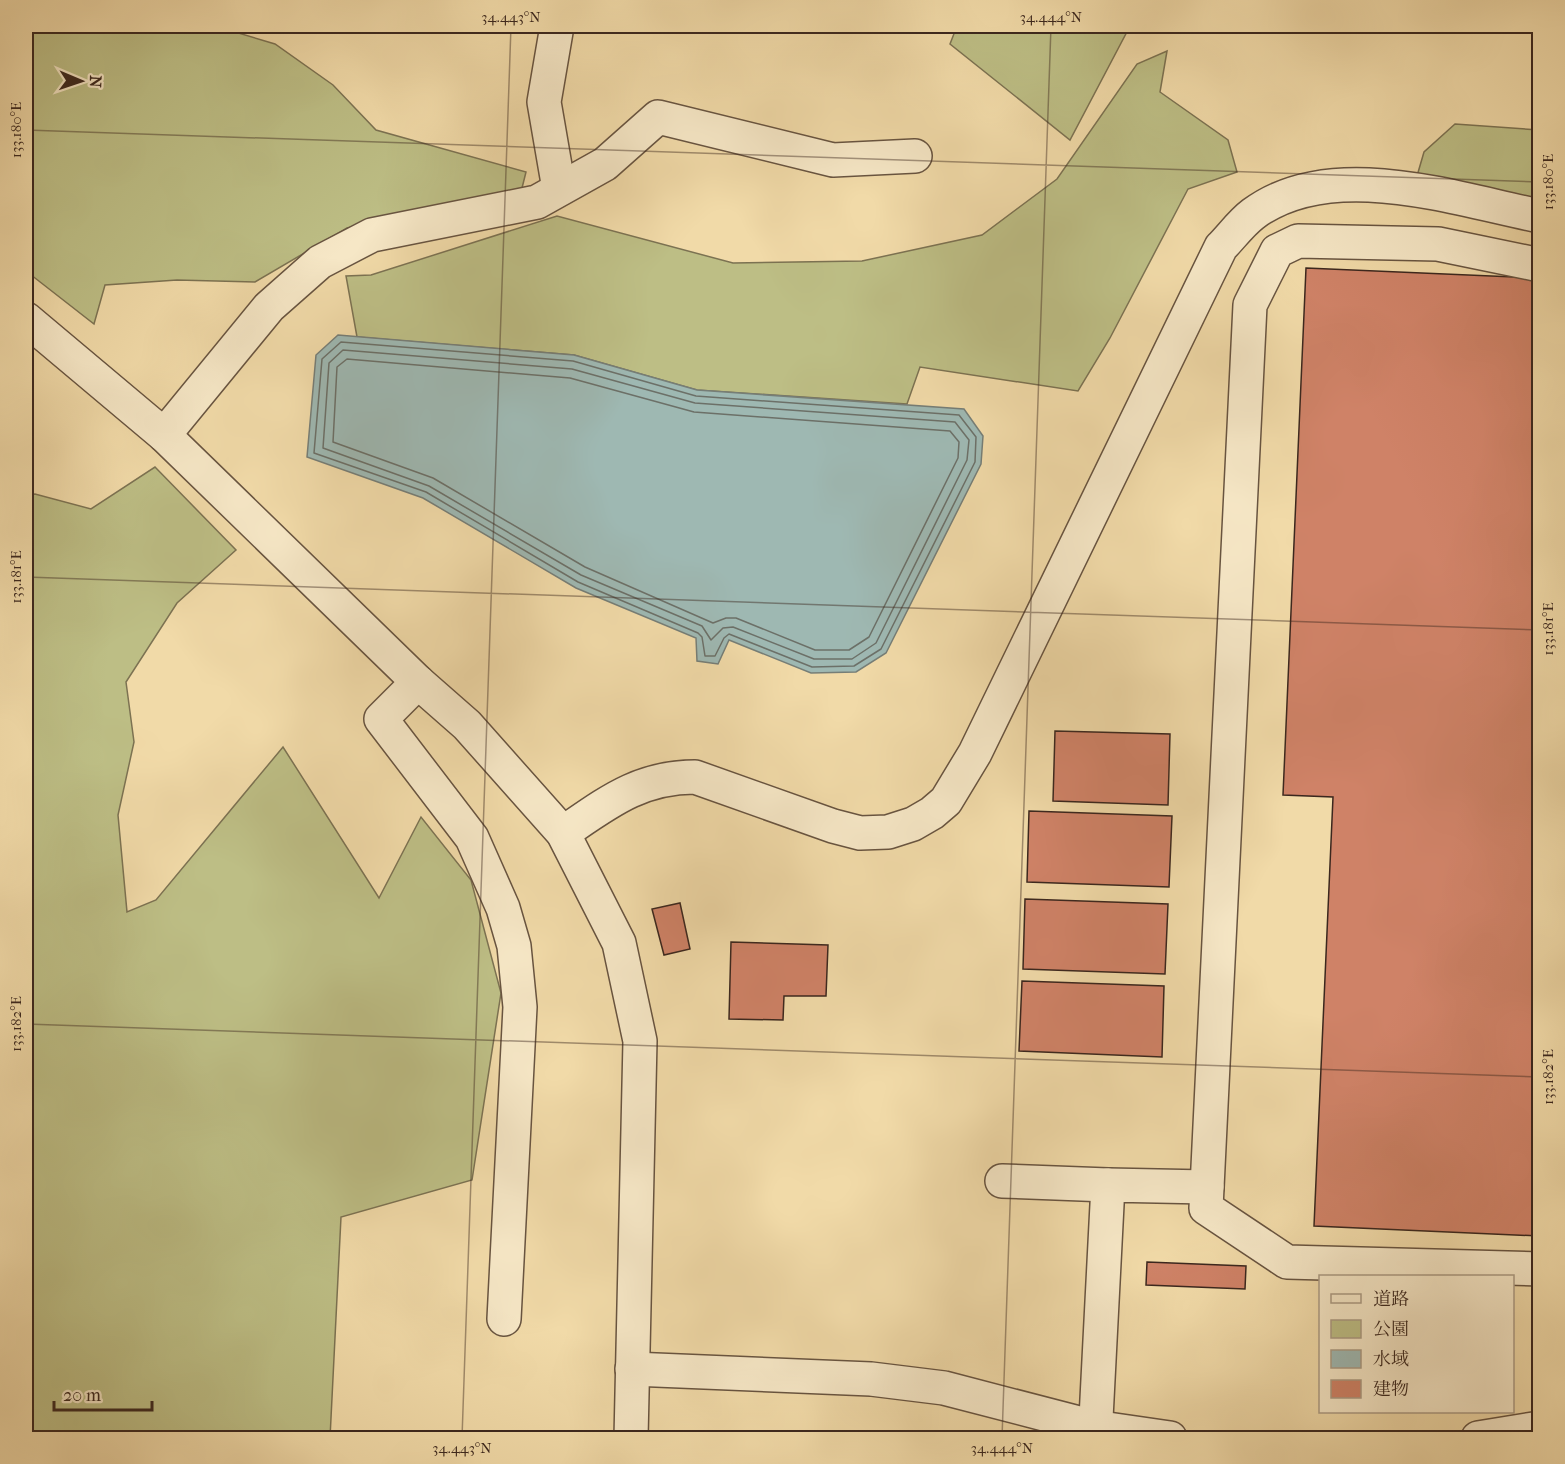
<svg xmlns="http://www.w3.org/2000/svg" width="1565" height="1464" font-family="'IM FELL French Canon','Noto Serif JP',serif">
	<rect width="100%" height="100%" fill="#f1daa8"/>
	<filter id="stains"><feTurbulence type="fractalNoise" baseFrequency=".00333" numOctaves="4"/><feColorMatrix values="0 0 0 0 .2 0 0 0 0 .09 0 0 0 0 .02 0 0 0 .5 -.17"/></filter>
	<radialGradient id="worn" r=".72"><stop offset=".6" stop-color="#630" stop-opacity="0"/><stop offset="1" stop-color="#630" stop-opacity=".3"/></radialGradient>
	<g fill="#bdbe85" stroke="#7c7252" stroke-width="1.5">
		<polygon points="26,26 215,26 275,44 333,85 376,130 526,172 521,192 347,228 255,282 177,280 105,285 94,324 26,271"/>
		<polygon points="957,26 1130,26 1070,140 950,44"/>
		<polygon points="1167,51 1160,92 1228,140 1237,172 1188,189 1110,338 1078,391 920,367 907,404 697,390 574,355 357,337 346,276 371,275 557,216 733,263 862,261 982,235 1057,179 1137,64"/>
		<polygon points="1455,124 1539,130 1539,199 1417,176 1424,152"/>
		<polygon points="155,467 236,550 177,603 126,682 134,742 118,815 127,912 156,900 283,747 379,898 421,817 471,880 501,993 472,1180 341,1217 330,1438 26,1438 26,495 35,494 91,509"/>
	</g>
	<polygon fill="#9eb8b2" stroke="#767e77" stroke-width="1.5" points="338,335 574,355 697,390 964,409 983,436 981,464 886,653 856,672 811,673 729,640 718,664 697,661 696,638 576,588 423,498 307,457 316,355"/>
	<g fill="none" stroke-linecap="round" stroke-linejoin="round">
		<g stroke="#6c7068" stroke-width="1.5">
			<polygon points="341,342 573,361 696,396 959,415 976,437 975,462 881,649 854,666 812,667 729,634 724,638 715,656 705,656 702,637 698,633 578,582 426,492 314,453 322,359"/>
			<polygon points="343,350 572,369 695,403 955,422 969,440 967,460 876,643 852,659 814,659 733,627 723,628 711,640 702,626 581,575 429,486 323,448 329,363"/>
			<polygon points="347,359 570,378 694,412 950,431 959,442 958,458 869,637 849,650 815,650 736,618 726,618 713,623 585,567 433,478 333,442 337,367"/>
		</g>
	</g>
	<g fill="#cf8267" stroke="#3b271e" stroke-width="1.5">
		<polygon points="1306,268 1540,278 1540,1236 1314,1226 1333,797 1283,795"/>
		<polygon points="1055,731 1170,734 1168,805 1053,801"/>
		<polygon points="1029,811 1172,816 1169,887 1027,882"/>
		<polygon points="1025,899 1168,904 1165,974 1023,969"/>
		<polygon points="680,903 690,949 664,955 652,909"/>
		<polygon points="731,942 828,945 826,996 784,996 783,1020 729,1019"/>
		<polygon points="1022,981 1164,986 1162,1057 1019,1051"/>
		<polygon points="1147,1262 1246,1266 1245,1289 1146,1285"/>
	</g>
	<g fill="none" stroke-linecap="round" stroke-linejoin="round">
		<defs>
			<g id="minor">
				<polyline points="557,26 544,102 559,189"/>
				<polyline points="1540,265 1438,244 1298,241 1277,251 1250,305 1206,1208 1287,1262 1540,1269"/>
				<polyline points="26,319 164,435 418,682 467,725 563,833 619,943 640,1041 631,1438"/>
				<polyline points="164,435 269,307 320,262 372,235 537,202 605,164 658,117 833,160 915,156"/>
				<polyline points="418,682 381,719 472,838 503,908 514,946 520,1007 504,1319"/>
				<path d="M563 833C607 803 639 777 695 777L833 826 860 833 888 832 913 824 932 813 946 801 975 753 1221 247C1231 237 1241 223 1253 214 1331 156 1454 199 1540 216"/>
				<polyline points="1002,1181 1108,1185"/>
				<polyline points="632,1369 871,1379 944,1388 1094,1427 1170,1438"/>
				<polyline points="1095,1438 1108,1185 1207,1187"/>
				<polyline points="1478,1438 1540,1428"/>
			</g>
		</defs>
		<use href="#minor" stroke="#685440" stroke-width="36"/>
		<use href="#minor" stroke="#f6e7c6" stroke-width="33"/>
	</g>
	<path fill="none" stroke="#3b271e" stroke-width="1.5" stroke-opacity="0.45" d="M26 130 1540 182M26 577 1540 630M26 1024 1540 1077M462 1438 511 26M1002 1438 1051 26"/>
	<rect width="1565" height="1464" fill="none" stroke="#f1daa8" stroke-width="66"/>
	<rect x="1319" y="1275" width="195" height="138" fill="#f6e7c6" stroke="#ab9a83" stroke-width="1.5"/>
	<rect x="1331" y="1294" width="30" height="9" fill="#f6e7c6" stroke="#ab9a83" stroke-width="1.5"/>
	<text x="1373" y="1305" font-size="18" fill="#3b271e">道路</text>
	<rect x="1331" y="1320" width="30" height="18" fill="#bdbe85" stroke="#ab9a83" stroke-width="1.5"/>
	<text x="1373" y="1335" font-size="18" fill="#3b271e">公園</text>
	<rect x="1331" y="1350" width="30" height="18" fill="#9eb8b2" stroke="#ab9a83" stroke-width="1.5"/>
	<text x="1373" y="1365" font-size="18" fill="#3b271e">水域</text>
	<rect x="1331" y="1380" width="30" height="18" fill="#cf8267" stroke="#ab9a83" stroke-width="1.5"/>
	<text x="1373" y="1395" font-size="18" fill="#3b271e">建物</text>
	<g transform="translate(81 81) rotate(92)" stroke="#f6e7c6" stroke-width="4.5" paint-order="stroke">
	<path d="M0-4.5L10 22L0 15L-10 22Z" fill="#3b271e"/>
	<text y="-9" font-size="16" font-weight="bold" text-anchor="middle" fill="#3b271e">N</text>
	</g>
	<path d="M54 1401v9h98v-9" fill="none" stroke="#3b271e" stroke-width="3"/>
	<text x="63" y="1401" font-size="18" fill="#3b271e" stroke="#f6e7c6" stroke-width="4.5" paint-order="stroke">20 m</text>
	<rect x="33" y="33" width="1499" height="1398" fill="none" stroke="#3b271e" stroke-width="2"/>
	<g font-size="15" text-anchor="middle" fill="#3b271e">
		<text x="511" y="22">34.443°N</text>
		<text x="1051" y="22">34.444°N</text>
		<text transform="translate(16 130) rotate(-90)" y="5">133.180°E</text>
		<text transform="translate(1548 182) rotate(-90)" y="5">133.180°E</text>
		<text transform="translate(16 577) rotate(-90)" y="5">133.181°E</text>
		<text transform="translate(1548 629) rotate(-90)" y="5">133.181°E</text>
		<text transform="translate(16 1024) rotate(-90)" y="5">133.182°E</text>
		<text transform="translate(1548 1077) rotate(-90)" y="5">133.182°E</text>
		<text x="462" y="1453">34.443°N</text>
		<text x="1002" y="1453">34.444°N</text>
	</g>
	<rect width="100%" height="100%" filter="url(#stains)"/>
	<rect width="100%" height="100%" fill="url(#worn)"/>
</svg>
